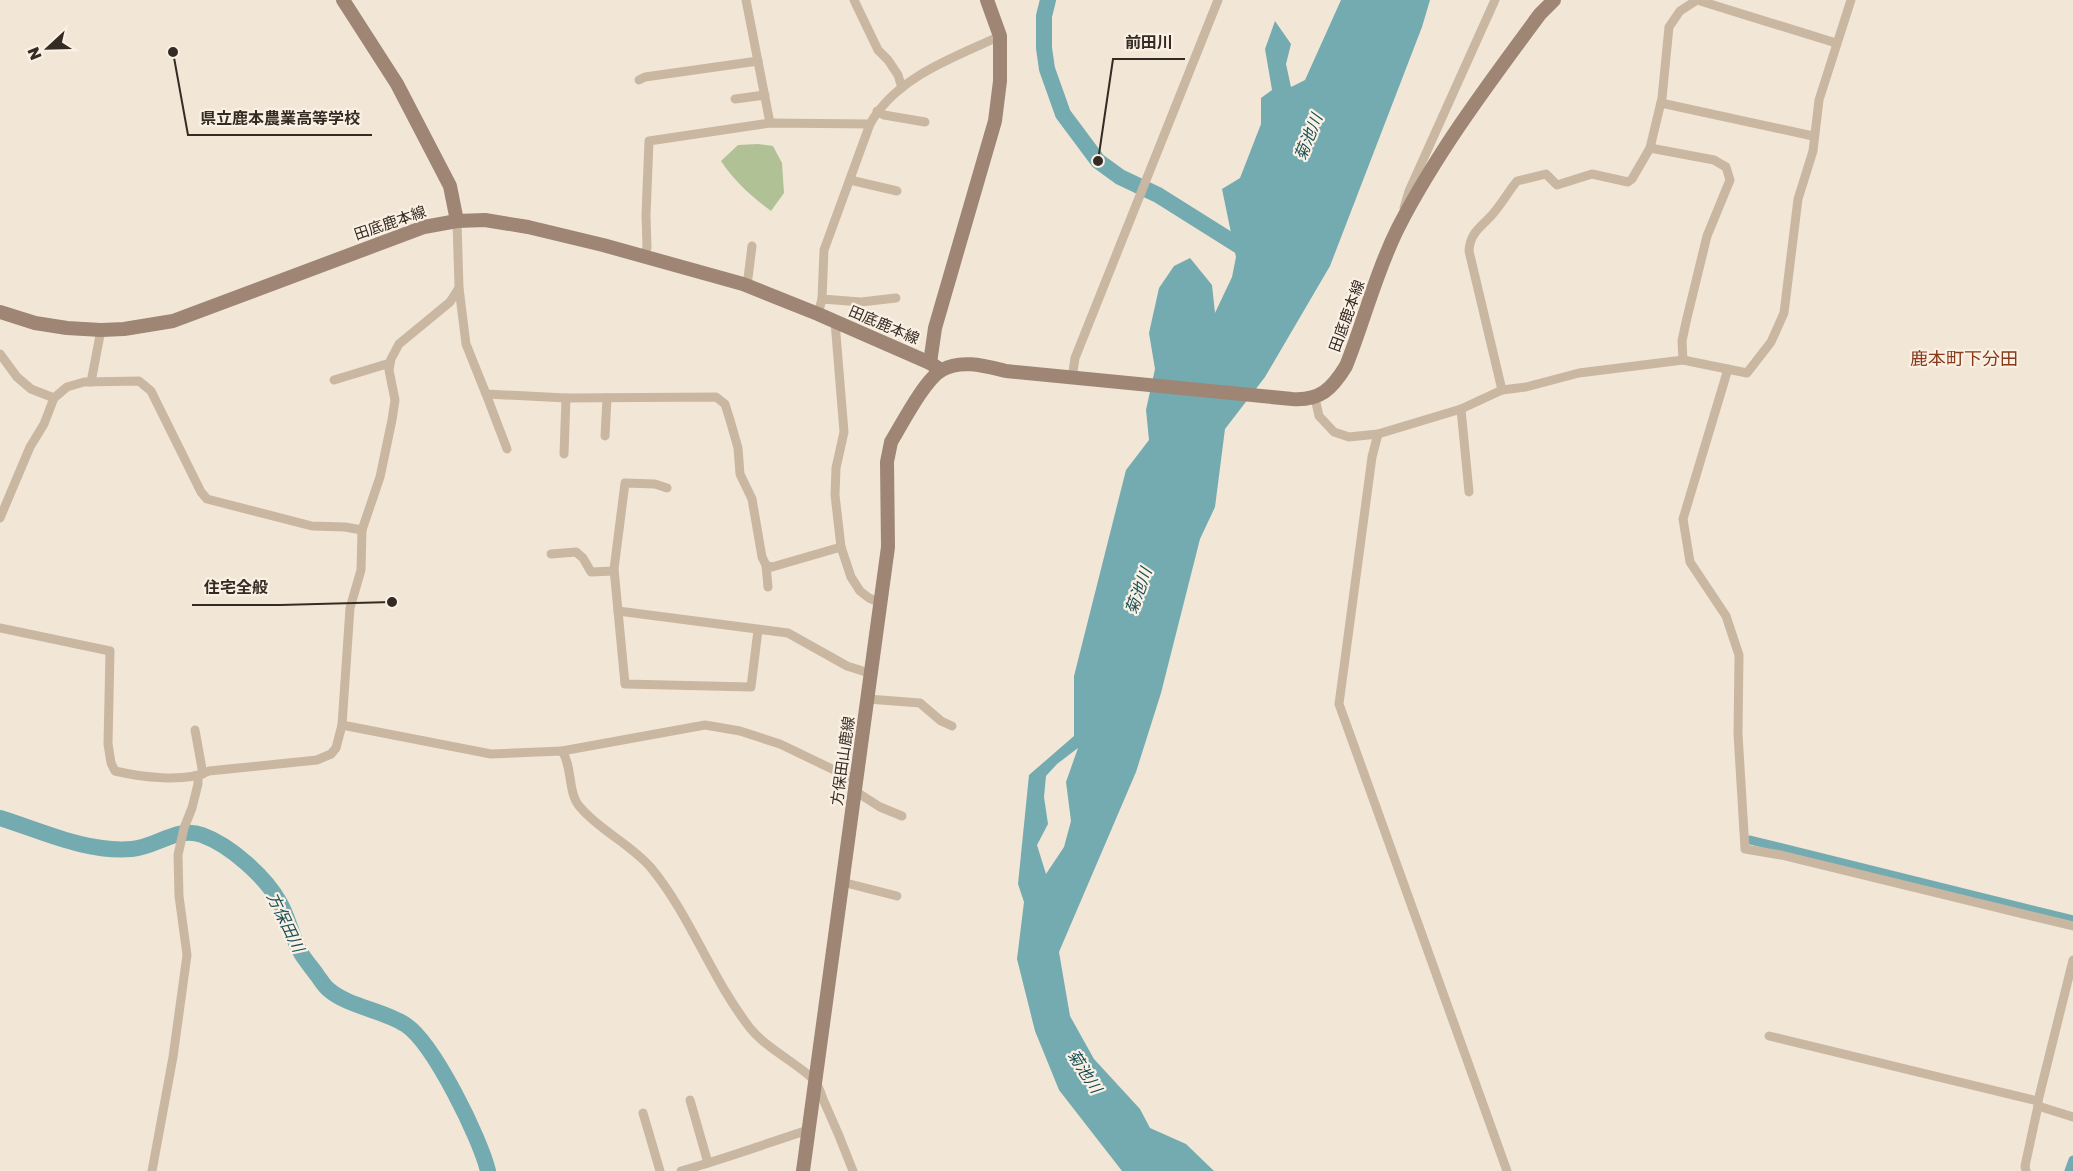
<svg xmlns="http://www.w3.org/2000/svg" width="2073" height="1171" font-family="'Golos Text','Noto Sans JP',sans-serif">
	<rect width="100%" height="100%" fill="#f2e7d7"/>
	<path fill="#b1c196" d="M758 144 773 146 782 163 784 193 771 211C751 196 735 182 721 161L738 145Z"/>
	<path fill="#74abb0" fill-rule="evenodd" d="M1341 0H1430L1422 27 1330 266 1265 377 1225 429 1215 507 1200 539 1161 693 1136 772 1059 952 1070 1016 1094 1059 1140 1109 1150 1128 1186 1144 1214 1171H1122L1059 1090 1035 1031 1017 959 1024 902 1018 884 1029 775 1074 736V676L1126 470 1149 440 1146 410 1155 369 1149 333 1159 288 1174 266 1190 258 1212 285 1215 313 1232 277 1236 257 1222 189 1240 178 1261 124V98L1272 90 1265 49 1275 21 1291 44 1286 64 1291 87 1305 80ZM1078 748 1066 782 1071 821 1064 847 1046 874 1037 845 1048 824 1044 797 1046 776 1057 764Z"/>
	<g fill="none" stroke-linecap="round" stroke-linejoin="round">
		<g stroke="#74abb0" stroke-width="9">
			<polyline points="1750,840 2073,920"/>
			<polyline points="2069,1171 2073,1160"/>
		</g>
		<g stroke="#74abb0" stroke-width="16">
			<polyline points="1048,0 1044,16 1044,48 1047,69 1063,114 1098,161 1120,177 1158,195 1252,254"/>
			<path d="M0 818C42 831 87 853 132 849 157 847 177 826 202 835 230 845 266 877 280 903 289 919 292 938 301 953 305 960 312 968 317 975 320 979 324 986 328 989 348 1007 384 1010 406 1025 434 1044 480 1138 488 1171"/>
		</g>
		<g stroke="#cab7a2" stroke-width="9">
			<polyline points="746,0 770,123"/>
			<polyline points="854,0 878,50 888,60 898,75 902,88"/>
			<polyline points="1697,0 1836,43"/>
			<polyline points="639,80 645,77 758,61"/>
			<polyline points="735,99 765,95"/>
			<polyline points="1661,103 1813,136"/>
			<polyline points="877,111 884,115 925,122"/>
			<polyline points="1650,148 1714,160 1726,167 1730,180 1707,236 1686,322 1682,341 1683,360"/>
			<polyline points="850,180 897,191"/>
			<polyline points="1404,208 1409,191 1495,0"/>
			<polyline points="457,221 459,288 466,344 486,394 566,398 716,397 725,404 730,420 738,448 740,474 752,499 762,557 766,565 772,567 841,547"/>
			<polyline points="645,257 647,247 646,215 649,141 770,123 870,124"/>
			<polyline points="747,286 752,246"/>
			<polyline points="822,299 861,302 896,298"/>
			<path d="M818 314 822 299 824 250 870 124C896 77 953 58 1000 36"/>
			<polyline points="835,322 844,432 836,468 835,495 841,547 851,577 860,591 869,598 881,603"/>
			<polyline points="0,354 17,377 31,389 54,398"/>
			<polyline points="1728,369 1683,519 1690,562 1726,616 1739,655 1738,734 1745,849 1781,855 2073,926"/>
			<polyline points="1072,378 1075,358 1218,0"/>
			<polyline points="334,380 390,363"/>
			<polyline points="91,382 101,330"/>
			<path d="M1502 390 1469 251C1470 233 1480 228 1491 216 1501 205 1508 192 1517 181L1546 174 1557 185 1592 174 1628 182 1632 179 1650 148 1662 98 1669 27 1680 11 1697 0"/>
			<polyline points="486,394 507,449"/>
			<polyline points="1315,398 1319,416 1334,432 1349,437 1378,434 1461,409 1502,390 1526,387 1579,373 1683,360 1747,373 1771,342 1784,313 1798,199 1813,151 1819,100 1851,0"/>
			<polyline points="1461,409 1469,492"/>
			<polyline points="1378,434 1372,457 1339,704 1507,1171"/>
			<polyline points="605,436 607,398"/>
			<polyline points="564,454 566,398"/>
			<polyline points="667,488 655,484 625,483 614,569 618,611 788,633 847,666 872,674"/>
			<polyline points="0,518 30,447 44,424 54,398 67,387 84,382 139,381 151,391 201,492 207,499 312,526 345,527 362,530"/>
			<polyline points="551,554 576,552 583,558 591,572 614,571"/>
			<polyline points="766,565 768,587"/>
			<polyline points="618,611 625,684 751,687 758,630"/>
			<path d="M0 628 110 651 108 744 111 763 115 771C140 777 185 783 209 771L317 760 331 754 336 748 342 725 350 608 361 570 362 530 380 477 392 420 395 400 389 370 391 359 399 344 450 302 459 288"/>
			<polyline points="868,699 920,703 941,721 952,726"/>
			<path d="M342 725 491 754 562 751C573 767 567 792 580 807 600 831 631 844 652 869 691 917 711 978 750 1028 767 1049 794 1061 813 1079 818 1084 821 1093 823 1099 834 1123 844 1147 853 1171"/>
			<polyline points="195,730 203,774"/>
			<polyline points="562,751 705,725 740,731 780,744 857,781"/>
			<polyline points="855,791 880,807 902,816"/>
			<polyline points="842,882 897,896"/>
			<polyline points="1769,1036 2038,1101"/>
			<polyline points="690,1100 708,1163"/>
			<polyline points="2038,1106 2073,1117"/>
			<polyline points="643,1113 660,1171"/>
			<polyline points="152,1171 173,1057 187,955 179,896 178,855 184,828 192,808 198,784 198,777"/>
			<path d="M681 1171C724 1159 765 1144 808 1130"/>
			<polyline points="2026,1171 2025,1166 2038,1106 2038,1101 2073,960"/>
		</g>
		<g stroke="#9e8574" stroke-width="14">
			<polyline points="343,0 397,84 450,186 457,221"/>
			<polyline points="0,312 35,323 67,328 101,330 124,329 173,321 424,227 457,221 485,220 528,227 603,245 743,284 818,314 930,363 941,370"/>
			<polyline points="930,363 935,328 995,121 1000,81 1000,36 987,0"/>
			<path d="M803 1171 888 547 887 462 891 442C902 424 925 379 942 370 961 359 985 366 1006 371L1292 399C1320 401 1332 389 1346 366 1364 321 1376 272 1398 228 1437 152 1489 83 1540 14L1554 0"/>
		</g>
	</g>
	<g text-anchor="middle" stroke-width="4.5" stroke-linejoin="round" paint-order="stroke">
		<g font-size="15" fill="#352b25" stroke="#faf0e3">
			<text transform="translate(390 223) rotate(-19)" y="5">田底鹿本線</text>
			<text transform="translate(1347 316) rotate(-70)" y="5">田底鹿本線</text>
			<text transform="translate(884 325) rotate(23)" y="5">田底鹿本線</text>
			<text transform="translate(843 761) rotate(-82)" y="5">方保田山鹿線</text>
		</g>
		<g font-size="16" font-style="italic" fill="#195058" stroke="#faf0e3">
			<text transform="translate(1308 137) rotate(-68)" y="6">菊池川</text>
			<text transform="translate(1138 591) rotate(-70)" y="6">菊池川</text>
			<text transform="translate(286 922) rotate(64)" y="6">方保田川</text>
			<text transform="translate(1085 1071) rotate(57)" y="6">菊池川</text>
		</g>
		<g font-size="18" fill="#873a1a" stroke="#faf0e3">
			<text x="1964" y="365">鹿本町下分田</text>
		</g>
	</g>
	<path fill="none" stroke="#352b25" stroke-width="2" d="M1098 161L1113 59H1185M173 52L188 135H372M392 602L280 605H192"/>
	<g fill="#352b25" stroke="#faf0e3" stroke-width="2">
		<circle cx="1098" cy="161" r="6"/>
		<circle cx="173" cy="52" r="6"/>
		<circle cx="392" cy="602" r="6"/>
	</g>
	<g font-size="16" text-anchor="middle" font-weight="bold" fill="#352b25" stroke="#faf0e3" stroke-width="4.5" stroke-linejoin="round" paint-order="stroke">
		<text x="1149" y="48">前田川</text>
		<text x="280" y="124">県立鹿本農業高等学校</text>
		<text x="236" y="593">住宅全般</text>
	</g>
	<g transform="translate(48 48) rotate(248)" stroke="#faf0e3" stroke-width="4.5" paint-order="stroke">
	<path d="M0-4.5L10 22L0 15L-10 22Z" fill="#352b25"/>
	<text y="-9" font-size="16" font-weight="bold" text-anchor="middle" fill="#352b25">N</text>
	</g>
</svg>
